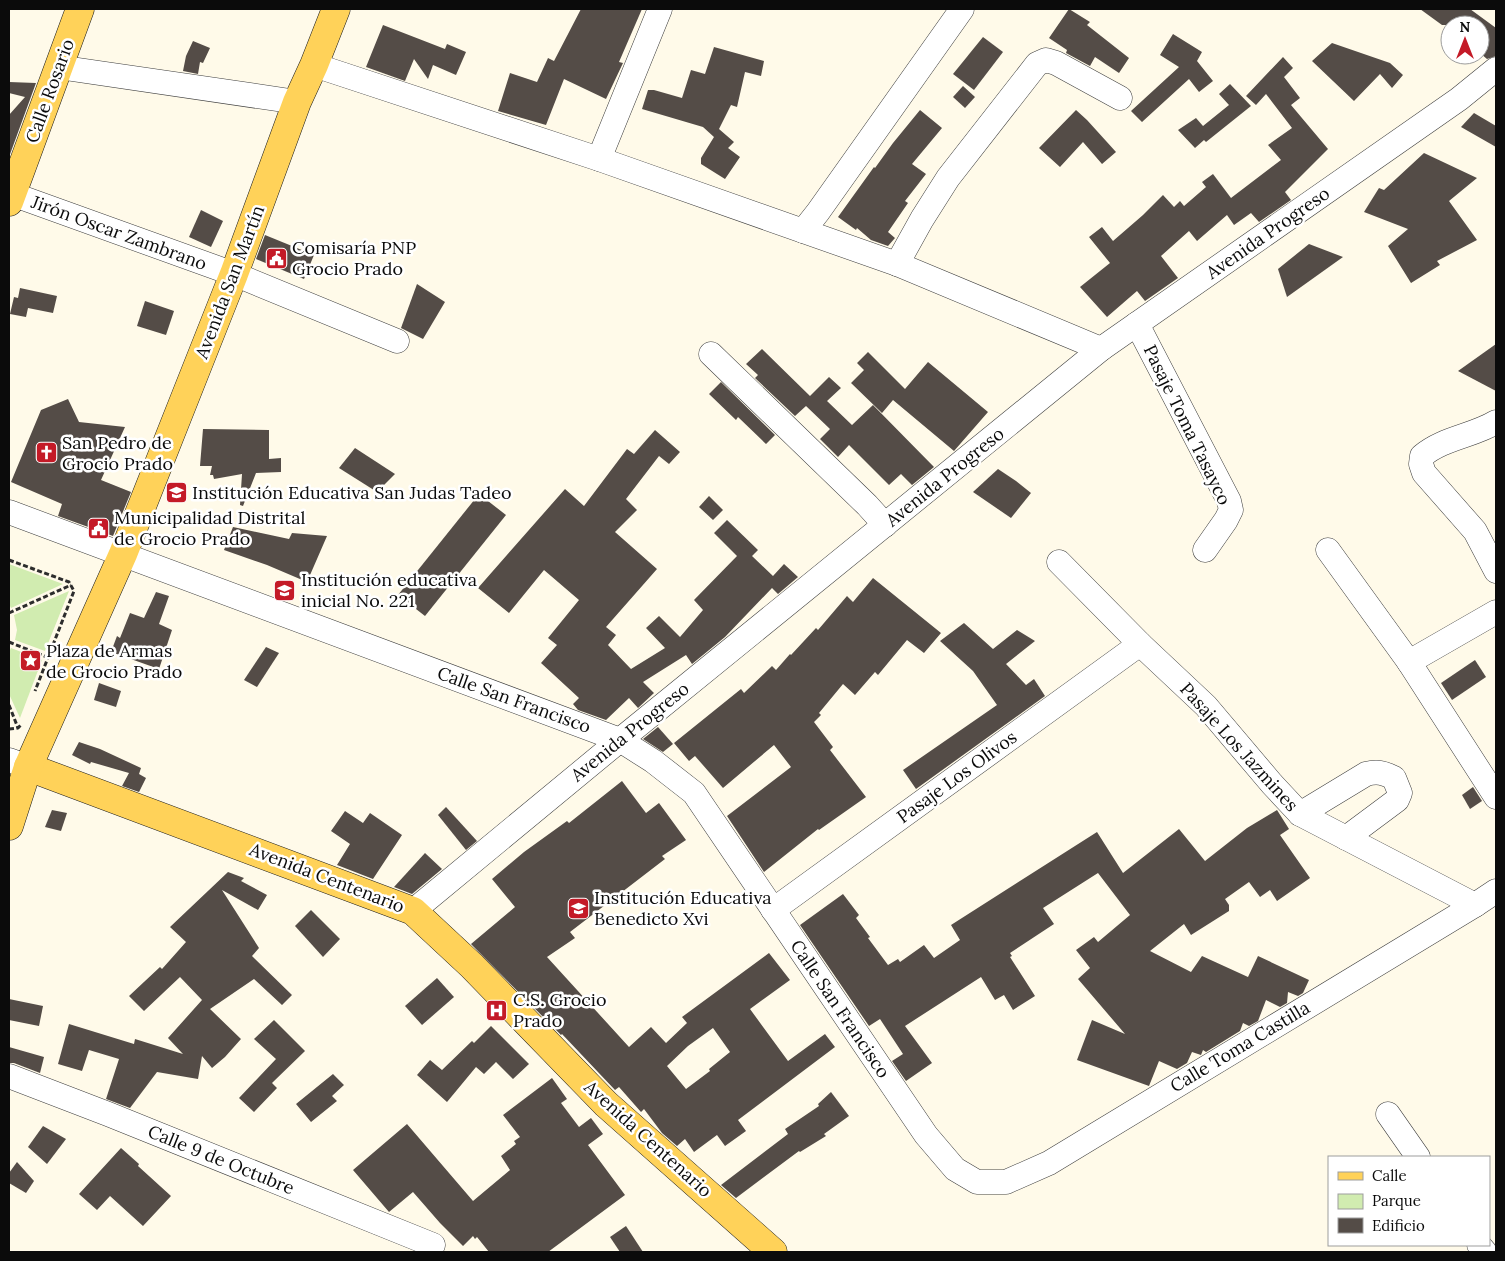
<svg xmlns="http://www.w3.org/2000/svg" width="1505" height="1261" font-family="Lora,serif">
	<rect width="100%" height="100%" fill="#fffae9"/>
	<g fill="#d1ecb0">
		<polygon points="9,564 63,584 11,608 9,604"/>
		<polygon points="69,591 45,651 15,640 17,630 14,615"/>
		<polygon points="11,648 42,660 20,718 9,694 9,652"/>
	</g>
	<g fill="#544c47" fill-rule="evenodd">
		<polygon points="581,9 642,9 619,62 623,63 606,99 564,79 546,125 498,111 510,73 537,82 548,58 554,61"/>
		<polygon points="1069,9 1090,22 1087,25 1129,58 1119,73 1095,57 1090,66 1066,53 1067,50 1049,38"/>
		<polygon points="1420,9 1470,9 1496,28 1496,56 1487,59 1480,53 1480,25 1442,25"/>
		<polygon points="383,25 445,49 447,44 466,52 456,75 433,65 428,79 414,59 405,81 366,67"/>
		<polygon points="1173,34 1202,52 1197,61 1213,81 1199,92 1189,79 1142,122 1131,111 1179,67 1160,55"/>
		<polygon points="983,37 1003,52 974,90 953,74"/>
		<polygon points="193,41 210,48 203,63 200,62 198,74 183,71 186,56"/>
		<polygon points="1332,43 1390,63 1403,75 1392,88 1380,74 1354,101 1312,61"/>
		<polygon points="714,47 764,61 761,76 745,72 737,107 731,105 718,131 719,129 734,142 728,148 740,157 725,179 701,164 701,158 714,137 703,127 642,109 648,90 654,90 682,98 691,70 705,74"/>
		<polygon points="1283,57 1293,68 1284,77 1300,98 1291,105 1328,149 1285,192 1291,200 1259,222 1251,213 1234,225 1227,215 1197,241 1189,231 1161,256 1178,278 1145,301 1137,291 1107,317 1080,287 1110,263 1089,237 1102,227 1113,241 1143,215 1163,195 1174,207 1180,201 1184,206 1206,187 1202,182 1213,174 1231,198 1281,160 1268,145 1292,128 1266,94 1256,105 1246,96"/>
		<polygon points="9,82 36,83 9,157 9,115 25,97 9,93"/>
		<polygon points="1230,84 1251,106 1206,142 1204,140 1195,148 1178,130 1196,118 1203,126 1229,105 1219,94"/>
		<polygon points="963,86 975,97 965,108 953,97"/>
		<polygon points="920,110 942,128 912,164 926,174 905,201 908,203 888,232 895,238 888,246 871,240 857,228 856,230 838,217 874,167 875,168 893,143"/>
		<polygon points="1076,110 1087,120 1116,152 1102,164 1083,142 1060,167 1039,148"/>
		<polygon points="1474,113 1496,126 1496,147 1461,127"/>
		<polygon points="1424,153 1477,178 1449,201 1477,240 1437,261 1440,265 1411,283 1388,246 1408,229 1364,212 1379,188 1384,190"/>
		<polygon points="201,210 223,221 211,247 189,237"/>
		<polygon points="265,235 314,255 304,279 256,259"/>
		<polygon points="1309,244 1343,257 1287,297 1278,269"/>
		<polygon points="417,284 445,302 423,339 401,328"/>
		<polygon points="20,288 57,296 53,313 28,308 26,317 10,314 14,297 18,298"/>
		<polygon points="145,301 174,311 166,335 137,326"/>
		<polygon points="1496,344 1496,391 1458,371"/>
		<polygon points="762,349 810,396 829,377 841,388 827,401 852,425 873,405 934,467 912,485 901,474 889,485 849,445 838,457 820,439 830,429 806,406 795,416 755,378 758,375 746,364"/>
		<polygon points="868,352 905,389 928,362 988,412 954,451 893,400 882,413 851,383 864,370 857,363"/>
		<polygon points="721,382 775,435 766,444 738,417 736,420 709,394"/>
		<polygon points="68,399 79,422 125,427 101,480 131,492 113,536 58,516 62,504 11,482 41,410"/>
		<polygon points="203,429 269,430 269,459 281,458 281,472 256,473 243,506 240,505 242,474 214,479 213,475 210,475 212,466 200,466"/>
		<polygon points="655,430 680,452 669,464 659,456 626,499 637,510 615,532 657,569 606,627 616,635 608,645 631,669 665,648 646,628 659,616 680,637 703,610 694,600 737,556 714,533 727,520 758,550 752,556 773,576 784,564 798,577 778,594 772,588 725,637 692,664 686,655 643,682 654,693 638,708 629,698 606,720 578,710 573,704 579,698 541,663 557,645 548,638 579,600 544,570 509,613 478,588 565,489 584,506 627,449 634,454"/>
		<polygon points="355,448 395,474 377,492 339,468"/>
		<polygon points="998,469 1016,481 1031,493 1011,518 973,492"/>
		<polygon points="479,494 506,515 425,616 398,595"/>
		<polygon points="709,496 723,510 713,520 699,507"/>
		<polygon points="233,527 289,539 292,533 327,536 307,582 267,565 224,550"/>
		<polygon points="873,578 941,633 924,653 907,640 878,675 875,672 855,695 843,684 819,713 821,715 814,722 833,747 830,750 866,797 819,830 818,829 764,872 727,816 791,767 774,745 723,788 695,756 689,761 674,743 741,689 744,693 772,666 776,670 790,654 791,655 816,628 818,630 847,596 853,602"/>
		<polygon points="156,592 169,596 159,624 172,630 159,669 111,652 117,636 120,638 130,613 144,618"/>
		<polygon points="964,623 993,649 1017,630 1035,641 1006,664 1026,685 1034,679 1045,696 916,789 903,770 997,705 973,671 940,641"/>
		<polygon points="266,647 279,653 257,687 244,680"/>
		<polygon points="1475,660 1486,677 1452,700 1441,683"/>
		<polygon points="99,683 121,691 116,707 94,700"/>
		<polygon points="658,727 673,744 663,752 643,739"/>
		<polygon points="79,742 100,749 141,768 139,774 146,778 139,792 122,786 129,773 91,762 90,764 72,755"/>
		<path d="M622 781 646 813 659 803 686 840 662 856 665 859 570 932 575 938 547 957 629 1047 651 1027 666 1043 687 1023 682 1017 769 953 790 980 750 1009 788 1061 825 1034 835 1047 738 1120 746 1131 725 1146 717 1135 694 1152 685 1139 677 1146 662 1133 644 1109 641 1112 619 1087 615 1090 562 1034 561 1035 471 944 515 907 492 879 524 852 567 821 569 823ZM713 1028 730 1052 709 1069 710 1071 686 1089 667 1066 688 1046Z"/>
		<polygon points="1473,787 1482,801 1470,809 1462,795"/>
		<polygon points="446,807 477,841 466,850 438,815"/>
		<polygon points="52,810 67,813 61,831 45,827"/>
		<polygon points="1277,810 1289,829 1280,835 1310,878 1277,901 1270,890 1260,897 1249,882 1225,899 1229,905 1229,911 1191,935 1184,924 1150,951 1191,972 1202,956 1248,977 1258,956 1309,980 1303,993 1298,996 1288,992 1287,1003 1280,1007 1266,1000 1258,1021 1249,1026 1243,1023 1240,1031 1206,1052 1203,1050 1201,1055 1192,1052 1187,1063 1177,1069 1159,1061 1149,1086 1077,1060 1092,1020 1125,1034 1078,979 1090,968 1076,950 1094,937 1098,942 1130,915 1098,873 1043,908 1054,924 1010,953 1012,956 1010,957 1035,996 1013,1010 1004,995 995,1000 981,977 905,1026 932,1063 906,1081 892,1061 903,1054 880,1019 869,1026 800,925 843,894 859,915 856,918 870,937 868,938 888,965 898,959 900,962 924,945 934,958 960,940 951,925 1097,832 1123,873 1179,829 1205,861 1247,828"/>
		<polygon points="345,811 363,823 370,813 402,835 373,879 337,865 350,844 331,831"/>
		<polygon points="425,853 442,869 412,894 394,887"/>
		<polygon points="228,872 244,878 241,881 267,895 258,910 222,890 259,948 252,956 292,995 282,1005 254,979 210,1009 241,1039 225,1057 212,1068 202,1056 198,1079 157,1072 130,1108 106,1099 119,1059 89,1050 82,1071 58,1064 69,1024 134,1044 135,1039 183,1054 168,1038 202,1000 180,977 144,1011 129,996 160,967 162,969 186,942 170,927"/>
		<polygon points="311,910 340,939 323,957 295,926"/>
		<polygon points="437,978 454,997 422,1025 405,1006"/>
		<polygon points="9,999 43,1006 39,1026 9,1020"/>
		<polygon points="274,1020 305,1051 272,1083 277,1088 254,1112 239,1098 276,1059 254,1039"/>
		<polygon points="491,1026 529,1064 513,1079 496,1062 484,1074 476,1067 447,1102 417,1075 430,1060 442,1070 472,1041 474,1043"/>
		<polygon points="9,1047 44,1057 40,1073 14,1063 9,1063"/>
		<polygon points="333,1074 344,1085 332,1096 337,1101 311,1122 296,1104"/>
		<polygon points="552,1078 567,1099 561,1103 579,1127 591,1118 603,1134 588,1145 625,1195 548,1252 489,1252 477,1237 475,1239 473,1236 463,1246 440,1223 413,1192 389,1212 353,1170 407,1124 473,1201 510,1170 501,1156 516,1144 514,1141 520,1137 503,1115"/>
		<polygon points="831,1092 849,1116 824,1134 826,1136 800,1152 799,1151 736,1198 721,1185 788,1134 785,1129 819,1106 818,1104"/>
		<polygon points="43,1126 66,1139 47,1164 28,1147"/>
		<polygon points="121,1148 139,1164 138,1166 171,1196 143,1226 110,1196 97,1210 79,1194"/>
		<polygon points="17,1162 34,1181 26,1193 9,1183 9,1173"/>
		<polygon points="626,1226 643,1252 620,1252 610,1237"/>
	</g>
	<g fill="none" stroke-linecap="round" stroke-linejoin="round">
		<defs>
			<g id="minor">
				<polyline points="314,65 599,159 897,264 1101,349"/>
				<polyline points="58,67 297,102"/>
				<polyline points="599,159 660,9"/>
				<polyline points="9,193 234,274 397,341"/>
				<polyline points="803,231 818,212 962,9"/>
				<polyline points="897,264 922,219 948,178 1037,64 1046,60 1056,63 1120,98"/>
				<polyline points="1137,324 1229,501 1231,510 1226,520 1205,550"/>
				<polyline points="711,354 867,505 885,525"/>
				<path d="M1496 422C1473 436 1443 438 1422 456L1421 464 1424 473 1475 531 1496 571"/>
				<polyline points="9,512 620,740 653,761 694,793 926,1135 955,1169 977,1182 1006,1182 1049,1163 1475,905 1496,891"/>
				<polyline points="1328,550 1409,662 1496,797"/>
				<polyline points="1059,562 1140,644 1206,706 1272,784 1300,814 1475,905"/>
				<polyline points="1409,662 1496,612"/>
				<polyline points="9,760 28,767"/>
				<path d="M1300 814 1366 774C1378 771 1384 773 1394 778L1400 793 1397 800 1346 838"/>
				<polyline points="773,910 1140,644"/>
				<polyline points="413,911 620,740 1101,349 1459,99 1496,69"/>
				<polyline points="9,1076 108,1114 433,1245"/>
				<polyline points="1388,1114 1418,1157"/>
				<polyline points="1479,1245 1485,1252"/>
			</g>
			<g id="major">
				<polyline points="9,202 80,9"/>
				<polyline points="28,767 413,911 472,966 606,1104 773,1252"/>
				<polyline points="9,826 28,767 123,554 234,274 297,102 314,65 336,9"/>
			</g>
		</defs>
		<use href="#minor" stroke="#3e3e3e" stroke-width="25"/>
		<use href="#major" stroke="#1c1c1c" stroke-width="29"/>
		<g stroke="#2d2d2d" stroke-width="3" stroke-dasharray="5 2.5" stroke-linecap="butt">
			<polyline points="9,560 69,582 74,591 35,691"/>
			<polyline points="9,613 71,585"/>
			<polyline points="9,642 49,658"/>
			<polyline points="9,705 18,728"/>
			<polyline points="9,729 18,728 21,725"/>
		</g>
		<use href="#minor" stroke="#fff" stroke-width="24"/>
		<use href="#major" stroke="#ffd259" stroke-width="28"/>
	</g>
	<defs>
		<symbol id="civic-square" viewBox="-11 -11 22 22"><rect x="-9" y="-9" width="18" height="18" rx="4" fill="#c41a27" stroke="#fff"/><path d="M-.6-6.5H3V-4.5H.6V-3L4-1V1h2V6H-6V1h2V-1L-.6-3ZM-1.2 2.5V6h2.4V2.5Z" fill="#fff"/></symbol>
		<symbol id="church-square" viewBox="-11 -11 22 22"><rect x="-9" y="-9" width="18" height="18" rx="4" fill="#c41a27" stroke="#fff"/><path d="M-1.2-6h2.4v3.5h3.3v2.4h-3.3V6h-2.4V-.1h-3.3v-2.4h3.3Z" fill="#fff"/></symbol>
		<symbol id="school-square" viewBox="-11 -11 22 22"><rect x="-9" y="-9" width="18" height="18" rx="4" fill="#c41a27" stroke="#fff"/><path d="M0-5L7-2L0 1L-7-2ZM-4 1L0 2.5L4 1V4Q0 6-4 4Z" fill="#fff"/></symbol>
		<symbol id="sight-square" viewBox="-11 -11 22 22"><rect x="-9" y="-9" width="18" height="18" rx="4" fill="#c41a27" stroke="#fff"/><path d="M0-6L1.8-2.2L6-1.7L2.9 1.2L3.7 5.4L0 3.3L-3.7 5.4L-2.9 1.2L-6-1.7L-1.8-2.2Z" fill="#fff"/></symbol>
		<symbol id="hospital-square" viewBox="-11 -11 22 22"><rect x="-9" y="-9" width="18" height="18" rx="4" fill="#c41a27" stroke="#fff"/><path d="M-5-5h3v3.5h4V-5h3V5h-3V1.5h-4V5h-3Z" fill="#fff"/></symbol>
	</defs>
	<g fill-rule="evenodd">
		<use href="#civic-square" x="264" y="246" width="25" height="25"/>
		<use href="#church-square" x="34" y="440" width="25" height="25"/>
		<use href="#school-square" x="164" y="480" width="25" height="25"/>
		<use href="#civic-square" x="86" y="516" width="25" height="25"/>
		<use href="#school-square" x="272" y="578" width="25" height="25"/>
		<use href="#sight-square" x="18" y="648" width="25" height="25"/>
		<use href="#school-square" x="566" y="896" width="25" height="25"/>
		<use href="#hospital-square" x="484" y="998" width="25" height="25"/>
	</g>
	<g text-anchor="middle" stroke-width="5" stroke-linejoin="round" paint-order="stroke">
		<g font-size="18" fill="#0b0b0b" stroke="#fff">
			<text transform="translate(50 91) rotate(-70)" y="6">Calle Rosario</text>
			<text transform="translate(119 233) rotate(20)" y="6">Jirón Oscar Zambrano</text>
			<text transform="translate(1268 233) rotate(-35)" y="6">Avenida Progreso</text>
			<text transform="translate(230 282) rotate(-69)" y="6">Avenida San Martín</text>
			<text transform="translate(1187 425) rotate(64)" y="6">Pasaje Toma Tasayco</text>
			<text transform="translate(945 477) rotate(-39)" y="6">Avenida Progreso</text>
			<text transform="translate(514 700) rotate(20)" y="6">Calle San Francisco</text>
			<text transform="translate(630 732) rotate(-39)" y="6">Avenida Progreso</text>
			<text transform="translate(1239 747) rotate(48)" y="6">Pasaje Los Jazmines</text>
			<text transform="translate(957 777) rotate(-36)" y="6">Pasaje Los Olivos</text>
			<text transform="translate(327 878) rotate(21)" y="6">Avenida Centenario</text>
			<text transform="translate(840 1009) rotate(56)" y="6">Calle San Francisco</text>
			<text transform="translate(1240 1047) rotate(-31)" y="6">Calle Toma Castilla</text>
			<text transform="translate(648 1139) rotate(42)" y="6">Avenida Centenario</text>
			<text transform="translate(221 1160) rotate(22)" y="6">Calle 9 de Octubre</text>
		</g>
		<g font-size="18" fill="#0b0b0b" stroke="#fff" text-anchor="start">
			<text x="292" y="254">Comisaría PNP<tspan x="292" dy="21">Grocio Prado</tspan></text>
			<text x="62" y="449">San Pedro de<tspan x="62" dy="21">Grocio Prado</tspan></text>
			<text x="192" y="499">Institución Educativa San Judas Tadeo</text>
			<text x="114" y="524">Municipalidad Distrital<tspan x="114" dy="21">de Grocio Prado</tspan></text>
			<text x="301" y="586">Institución educativa<tspan x="301" dy="21">inicial No. 221</tspan></text>
			<text x="46" y="657">Plaza de Armas<tspan x="46" dy="21">de Grocio Prado</tspan></text>
			<text x="594" y="904">Institución Educativa<tspan x="594" dy="21">Benedicto Xvi</tspan></text>
			<text x="513" y="1006">C.S. Grocio<tspan x="513" dy="21">Prado</tspan></text>
		</g>
	</g>
	<rect width="1505" height="1261" fill="none" stroke="#0b0b0b" stroke-width="20"/>
	<rect x="1328" y="1156" width="162" height="90" fill="#ffffff" stroke="#9d9d9d"/>
	<rect x="1338" y="1172" width="25" height="8" fill="#ffd259" stroke="#9d9d9d"/>
	<text x="1372" y="1181" font-size="15" fill="#0b0b0b">Calle</text>
	<rect x="1338" y="1194" width="25" height="15" fill="#d1ecb0" stroke="#9d9d9d"/>
	<text x="1372" y="1206" font-size="15" fill="#0b0b0b">Parque</text>
	<rect x="1338" y="1218" width="25" height="15" fill="#544c47" stroke="#9d9d9d"/>
	<text x="1372" y="1231" font-size="15" fill="#0b0b0b">Edificio</text>
	<g transform="translate(1465 40)"><circle r="24" fill="#ffffff" stroke="#9d9d9d"/>
	<path d="M0-4L9 19L0 12L-9 19Z" fill="#c41a27"/>
	<text y="-8" font-size="14" font-weight="bold" text-anchor="middle" fill="#0b0b0b">N</text>
	</g>
</svg>
